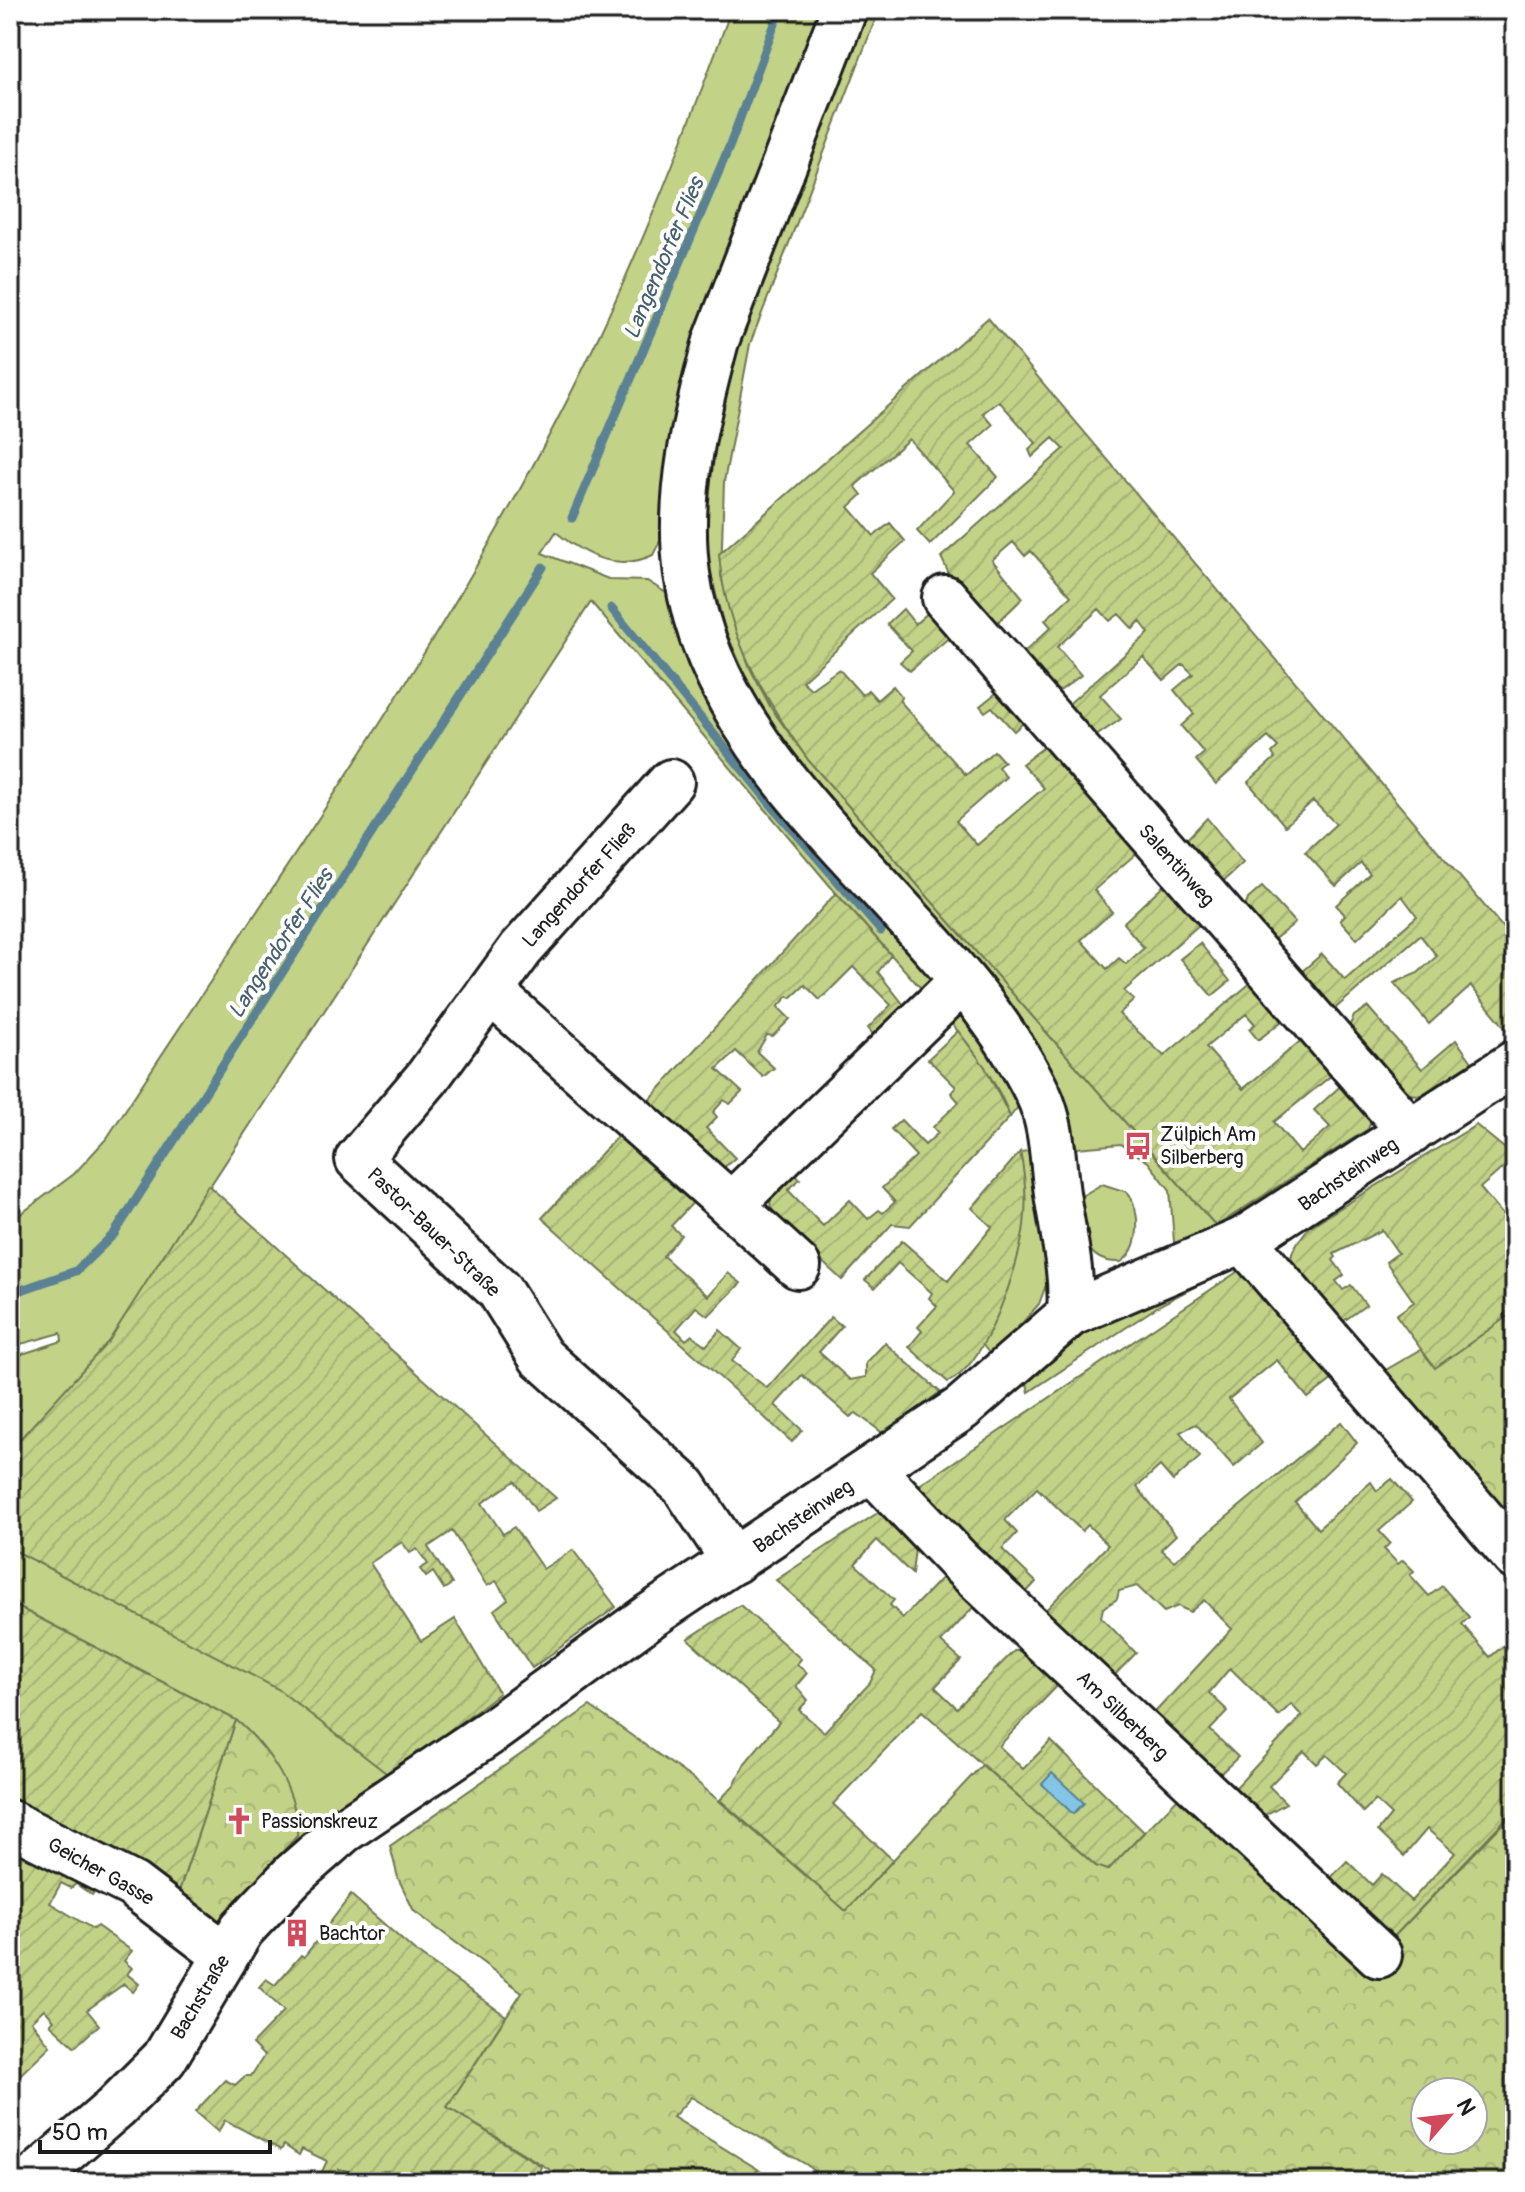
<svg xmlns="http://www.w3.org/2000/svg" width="1525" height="2192" font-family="Pangolin,sans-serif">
	<defs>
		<pattern id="park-crowns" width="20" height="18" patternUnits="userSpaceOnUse" patternTransform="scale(2)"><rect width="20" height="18" fill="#c2d287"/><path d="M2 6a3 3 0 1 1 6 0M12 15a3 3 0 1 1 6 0" fill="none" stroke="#a6b474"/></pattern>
		<pattern id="garden-furrows" width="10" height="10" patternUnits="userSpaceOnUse" patternTransform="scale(2)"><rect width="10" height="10" fill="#c2d287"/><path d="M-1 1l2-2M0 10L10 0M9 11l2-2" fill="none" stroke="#a6b474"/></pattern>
		<pattern id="water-ripples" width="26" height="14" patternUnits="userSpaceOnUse" patternTransform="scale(2)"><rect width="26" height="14" fill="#83c5e4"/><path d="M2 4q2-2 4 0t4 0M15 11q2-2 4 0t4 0" fill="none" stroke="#71a9c3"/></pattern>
	</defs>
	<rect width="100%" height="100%" fill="#fff"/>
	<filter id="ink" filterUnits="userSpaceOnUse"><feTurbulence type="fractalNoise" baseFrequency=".0125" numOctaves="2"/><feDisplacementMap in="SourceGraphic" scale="16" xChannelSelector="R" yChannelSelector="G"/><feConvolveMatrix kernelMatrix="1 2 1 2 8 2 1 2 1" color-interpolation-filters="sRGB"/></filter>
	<g filter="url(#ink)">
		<g fill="#c2d287" stroke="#6f7752" stroke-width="2">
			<path d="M731 10H826L665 515 661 539 653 555C617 572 585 556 556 532L542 553 611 580 647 581 671 596 928 970 930 981 925 993 836 893 591 602 109 1341 79 1374 415 1757 301 1837 213 1934 210 1931 297 1836C299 1793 267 1746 236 1720L10 1603V1548L138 1615 10 1530V1358L62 1341 61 1333 10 1347V1222L74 1174 107 1138C265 895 436 658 568 399 632 274 683 142 731 10Z"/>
			<polygon points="861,10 879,10 750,344 724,482 721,576 735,627 750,668 771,708 809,761 1216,1226 1344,1144 1345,1150 1244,1216 1179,1244 1174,1242 1170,1190 1148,1162 1121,1144 1077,1148 1055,1082 1021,1026 854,835 764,717 724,627 707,558 704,502 723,377"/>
			<path d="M960 1013 967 1015 1021 1103 1010 1117C997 1081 971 1046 946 1017Z"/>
			<path d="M1035 1150 1050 1274 1039 1304 992 1357 982 1344C1012 1282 1034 1221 1020 1152Z"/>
			<path d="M1102 1184 1127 1192C1142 1210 1141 1249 1121 1262 1080 1264 1082 1227 1080 1197Z"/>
			<polygon points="1239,1263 1160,1305 1029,1392 1027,1383 1099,1321"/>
		</g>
		<g fill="url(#park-crowns)" stroke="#6f7752" stroke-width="2" fill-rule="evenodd">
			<polygon points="1515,1295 1515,1542 1372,1378"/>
			<path d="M590 1706 697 1782 846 1910 982 1765 1096 1866 1107 1870 1186 1790 1385 1946 1515 1811V2182H826L807 2165 691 2097 673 2117 779 2182H570L447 2107 522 1992 414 1911 398 1878 390 1846ZM1425 2092H1473V2140H1425Z"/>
			<path d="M236 1720C268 1747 299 1792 297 1836L210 1931 175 1903Z"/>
		</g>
		<g fill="url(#garden-furrows)" stroke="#6f7752" stroke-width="2">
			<path d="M988 318 1515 942V1034L1512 1036 1471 986 1429 1024 1394 983 1418 973 1437 956 1420 935 1330 1013 1299 974 1322 954 1345 980 1417 916 1402 896 1357 939 1340 920 1345 915 1336 905 1370 874 1361 863 1336 886 1305 852 1336 824 1313 801 1285 826 1248 782 1275 758 1272 753 1278 747 1268 737 1216 784 1196 760 1204 753 1181 726 1194 714 1174 690 1193 674 1183 664 1164 680 1143 657 1100 695 1121 719 1096 736H1086L1064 708 1149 633 1140 621 1133 629 1119 614 1110 621 1099 609 1057 647 1081 675 1061 690 1051 693 1018 658 1051 627 1045 620 1071 596 1031 551 1025 556 1013 542 992 560 1023 598 991 629 957 591 941 557 1064 449 1053 438 1032 457 1029 450 1036 443 999 401 983 413 993 425 970 445 998 477 930 545 917 531 954 491 909 439 855 486 862 495 849 507 874 536 890 523 905 541 870 573 892 599 802 681 811 689 839 669 862 695 868 690 877 700 893 686 902 697 899 700 966 775 994 751 1004 762 998 767 1006 777 956 821 977 845 1044 788 1022 764 1053 740 1145 846 1094 890 1112 912 1081 940 1107 969 1119 958 1126 964 1144 948 1123 923 1173 876 1208 917 1124 991 1134 1000 1119 1014 1164 1056 1260 975 1286 1018 1258 1040 1249 1029 1255 1024 1246 1014 1206 1047 1243 1089 1310 1033 1338 1070 1274 1122 1300 1153 1330 1127 1314 1110 1347 1080 1372 1118 1368 1129 1216 1226 809 761C764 699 725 633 719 554Z"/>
			<polygon points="937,605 958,630 910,671 900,662 912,651 887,624 903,609 915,624"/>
			<polygon points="1005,686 1032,715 1014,731 992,707 985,712 980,706"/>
			<polygon points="1207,818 1243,863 1218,886 1182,844"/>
			<polygon points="1262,887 1295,923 1268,944 1243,914 1248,899"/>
			<polygon points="836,893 891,955 878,972 907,1009 876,1038 868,1028 891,1005 853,967 820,1000 805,985 791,998 788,996 778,1007 790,1019 773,1036 767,1035 757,1052 774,1068 763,1077 736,1051 717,1069 742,1092 730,1104 724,1100 713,1112 717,1117 706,1128 735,1158 720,1171 644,1106"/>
			<polygon points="1200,943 1230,981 1212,996 1180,959"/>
			<polygon points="1368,1007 1422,1069 1456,1040 1472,1062 1421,1095 1406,1094 1347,1031 1354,1016"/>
			<polygon points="958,1031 985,1067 1010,1117 910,1226 892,1224 842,1280 771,1215 770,1196 792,1169 800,1179 788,1190 823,1226 850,1200 868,1219 879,1210 883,1213 895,1202 882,1188 916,1156 891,1129 901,1120 925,1145 938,1133 933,1127 959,1102 951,1093 956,1087 928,1059"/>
			<path d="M1476 1125 1515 1157 1480 1188 1509 1222 1515 1218V1311L1435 1368 1396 1315 1414 1302 1386 1262 1398 1253 1382 1230 1334 1254 1336 1257 1333 1260 1344 1275 1336 1281 1343 1290 1351 1285 1366 1305 1341 1323C1330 1311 1293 1277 1291 1262 1290 1249 1302 1237 1309 1227Z"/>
			<polygon points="624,1129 699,1196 671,1226 681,1235 663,1256 708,1296 728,1273 741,1283 708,1316 696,1307 676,1330 686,1340 692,1335 706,1346 720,1330 741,1349 732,1361 767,1388 831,1317 842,1326 819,1352 850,1380 866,1377 866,1363 885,1343 940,1392 884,1434 856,1413 850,1417 802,1375 775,1405 802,1430 792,1442 542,1218"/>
			<path d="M1020 1152C1025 1175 1027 1202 1024 1225 1020 1264 986 1366 948 1382L909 1347 922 1331 918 1327 937 1306 929 1298 932 1293 898 1263 875 1288 865 1280 902 1241 948 1281 992 1227 972 1208Z"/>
			<polygon points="208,1185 556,1498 536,1511 515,1481 482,1503 503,1534 514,1527 543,1569 573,1550 616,1607 532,1668 494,1610 508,1599 496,1581 487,1586 452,1531 428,1547 452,1584 444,1589 433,1572 426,1577 420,1569 428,1564 417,1549 410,1553 402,1542 370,1563 421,1641 455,1619 499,1693 390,1776 278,1689 10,1548 10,1450 109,1341"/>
			<polygon points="1249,1264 1342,1372 1308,1398 1277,1360 1229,1399 1262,1443 1234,1467 1196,1424 1180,1432 1200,1457 1173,1481 1160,1466 1137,1487 1176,1535 1161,1549 1174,1561 1341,1422 1357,1443 1295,1502 1318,1529 1371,1482 1377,1491 1392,1479 1412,1502 1379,1531 1390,1543 1384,1549 1398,1564 1403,1560 1414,1571 1410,1575 1429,1596 1442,1586 1469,1617 1462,1624 1490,1657 1515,1636 1515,1669 1511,1672 1515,1687 1509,1692 1515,1699 1515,1809 1385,1946 1322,1887 1347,1861 1372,1885 1382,1874 1411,1901 1455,1853 1427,1829 1404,1856 1378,1831 1391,1815 1375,1800 1363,1812 1337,1783 1346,1773 1327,1755 1317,1764 1304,1751 1269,1786 1286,1803 1253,1822 1227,1797 1302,1716 1291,1704 1279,1716 1230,1668 1209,1693 1228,1711 1210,1730 1238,1757 1216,1778 1147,1721 1232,1629 1204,1600 1190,1612 1178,1606 1164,1612 1137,1586 1119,1591 1117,1599 1103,1608 1101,1617 1136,1653 1107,1683 1039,1617 1108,1545 1088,1525 1082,1531 1037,1488 1005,1520 1017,1533 1002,1549 1036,1582 1020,1599 909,1492"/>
			<polygon points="888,1506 923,1540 915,1548 912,1574 877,1540 855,1564 894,1600 890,1605 903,1618 952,1567 983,1597 941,1642 961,1660 935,1687 957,1708 1014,1651 1039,1650 1067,1676 999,1746 1023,1769 1051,1741 1144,1832 1108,1870 1096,1866 922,1711 833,1804 893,1860 846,1911 720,1800 734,1785 745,1763 779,1722 688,1639 740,1605 801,1659 797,1664 807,1673 796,1686 808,1700 799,1710 824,1732 870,1683 876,1670 776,1580"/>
			<polygon points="10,1603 236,1720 175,1903 10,1812"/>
			<polygon points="10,1835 104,1880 92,1895 76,1884 71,1888 61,1883 50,1903 93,1929 97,1926 132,1951 124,1961 132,1968 127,1974 139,1984 133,1992 124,1984 87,2010 99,2025 75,2047 50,2024 54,2020 44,2009 31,2021 50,2046 20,2075 10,2066"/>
			<polygon points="351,1895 417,1953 506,2016 447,2107 541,2166 537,2182 372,2182 373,2177 339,2169 335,2182 317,2182 327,2161 302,2149 299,2155 284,2145 281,2150 225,2120 218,2132 195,2112 225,2080 235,2085 245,2076 251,2076 264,2056 252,2044 284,2011 259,1987 266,1979 275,1985 301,1955 304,1957"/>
		</g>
		<polygon fill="url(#water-ripples)" stroke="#5a8194" stroke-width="2" points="1052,1773 1084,1803 1073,1814 1042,1784"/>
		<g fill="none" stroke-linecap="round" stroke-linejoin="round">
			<g stroke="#5a8194" stroke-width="9">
				<polyline points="572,518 730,145 780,10"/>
				<polyline points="611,608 769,802 881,931"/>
				<polyline points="10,1294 76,1271 114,1234 543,567"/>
			</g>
			<defs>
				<g id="minor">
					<path d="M844 10 716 341C696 415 676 497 687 574 717 787 950 911 1038 1094 1054 1128 1052 1164 1058 1200 1064 1239 1073 1274 1070 1314"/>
					<polyline points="945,598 1411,1132"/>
					<polyline points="671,782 521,949 427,1078 358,1159 499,1290 541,1357 684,1486 734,1561"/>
					<polyline points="491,992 731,1205"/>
					<polyline points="1243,1240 1515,1557"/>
					<polyline points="798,1266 731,1205 961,982"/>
					<polyline points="872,1470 959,1561 1379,1955"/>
					<polyline points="10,1823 133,1885 225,1955"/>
					<polyline points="30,2182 116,2107 164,2059 242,1929 293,1875 343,1831 492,1731 650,1616 962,1408 1070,1314 1243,1240 1515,1063"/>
				</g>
			</defs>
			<use href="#minor" stroke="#1c1c1c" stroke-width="50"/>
			<use href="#minor" stroke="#fff" stroke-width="44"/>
		</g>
	</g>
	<defs>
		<symbol id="bus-bare" viewBox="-9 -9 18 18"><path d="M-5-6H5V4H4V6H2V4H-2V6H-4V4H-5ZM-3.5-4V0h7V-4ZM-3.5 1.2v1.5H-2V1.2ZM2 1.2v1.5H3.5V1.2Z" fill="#d1495b" stroke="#fff" stroke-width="2.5" paint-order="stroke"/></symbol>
		<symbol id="church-bare" viewBox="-9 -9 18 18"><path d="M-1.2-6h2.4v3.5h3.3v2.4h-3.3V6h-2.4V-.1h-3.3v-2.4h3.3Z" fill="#d1495b" stroke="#fff" stroke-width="2.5" paint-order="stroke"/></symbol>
		<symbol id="building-bare" viewBox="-9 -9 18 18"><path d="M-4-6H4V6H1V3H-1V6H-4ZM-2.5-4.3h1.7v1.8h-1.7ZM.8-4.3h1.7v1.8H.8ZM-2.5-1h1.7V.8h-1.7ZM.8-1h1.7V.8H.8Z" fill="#d1495b" stroke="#fff" stroke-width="2.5" paint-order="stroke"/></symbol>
	</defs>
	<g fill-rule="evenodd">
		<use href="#bus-bare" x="1118" y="1126" width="40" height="40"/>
		<use href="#church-bare" x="219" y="1801" width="40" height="40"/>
		<use href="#building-bare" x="277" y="1913" width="40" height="40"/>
	</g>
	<g text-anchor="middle" stroke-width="8" stroke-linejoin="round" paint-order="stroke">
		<g font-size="20" fill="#1c1c1c" stroke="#fff">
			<text transform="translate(1177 865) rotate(48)" y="7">Salentinweg</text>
			<text transform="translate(579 885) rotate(-48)" y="7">Langendorfer Fließ</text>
			<text transform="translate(1348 1174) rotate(-34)" y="7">Bachsteinweg</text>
			<text transform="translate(434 1232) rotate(44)" y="7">Pastor-Bauer-Straße</text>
			<text transform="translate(803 1516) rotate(-34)" y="7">Bachsteinweg</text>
			<text transform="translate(1123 1715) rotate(44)" y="7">Am Silberberg</text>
			<text transform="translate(101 1871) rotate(29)" y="7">Geicher Gasse</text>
			<text transform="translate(200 1997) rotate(-59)" y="7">Bachstraße</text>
		</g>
		<g font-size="20" fill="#1c1c1c" stroke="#fff" text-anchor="start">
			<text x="1160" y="1141">Zülpich Am<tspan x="1160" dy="23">Silberberg</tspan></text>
			<text x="261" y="1828">Passionskreuz</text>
			<text x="319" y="1940">Bachtor</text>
		</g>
		<g font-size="22" font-style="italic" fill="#45606c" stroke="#fff">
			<text transform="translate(663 258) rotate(-67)" y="8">Langendorfer Flies</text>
			<text transform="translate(280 943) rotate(-57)" y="8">Langendorfer Flies</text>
		</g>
	</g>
	<rect width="1525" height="2192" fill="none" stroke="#fff" stroke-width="40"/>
	<rect x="20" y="20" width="1485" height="2152" fill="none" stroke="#1c1c1c" stroke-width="3" filter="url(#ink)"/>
	<g transform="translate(1449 2116) rotate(62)"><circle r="38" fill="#ffffff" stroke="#a4a4a4" stroke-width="2"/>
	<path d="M0-6L14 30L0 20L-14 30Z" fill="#d1495b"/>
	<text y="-12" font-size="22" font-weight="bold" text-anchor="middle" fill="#1c1c1c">N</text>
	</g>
	<path d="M40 2140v12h230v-12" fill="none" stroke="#1c1c1c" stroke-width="4"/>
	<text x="52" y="2140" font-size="24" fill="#1c1c1c" stroke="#ffffff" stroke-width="6" paint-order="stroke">50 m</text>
</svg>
